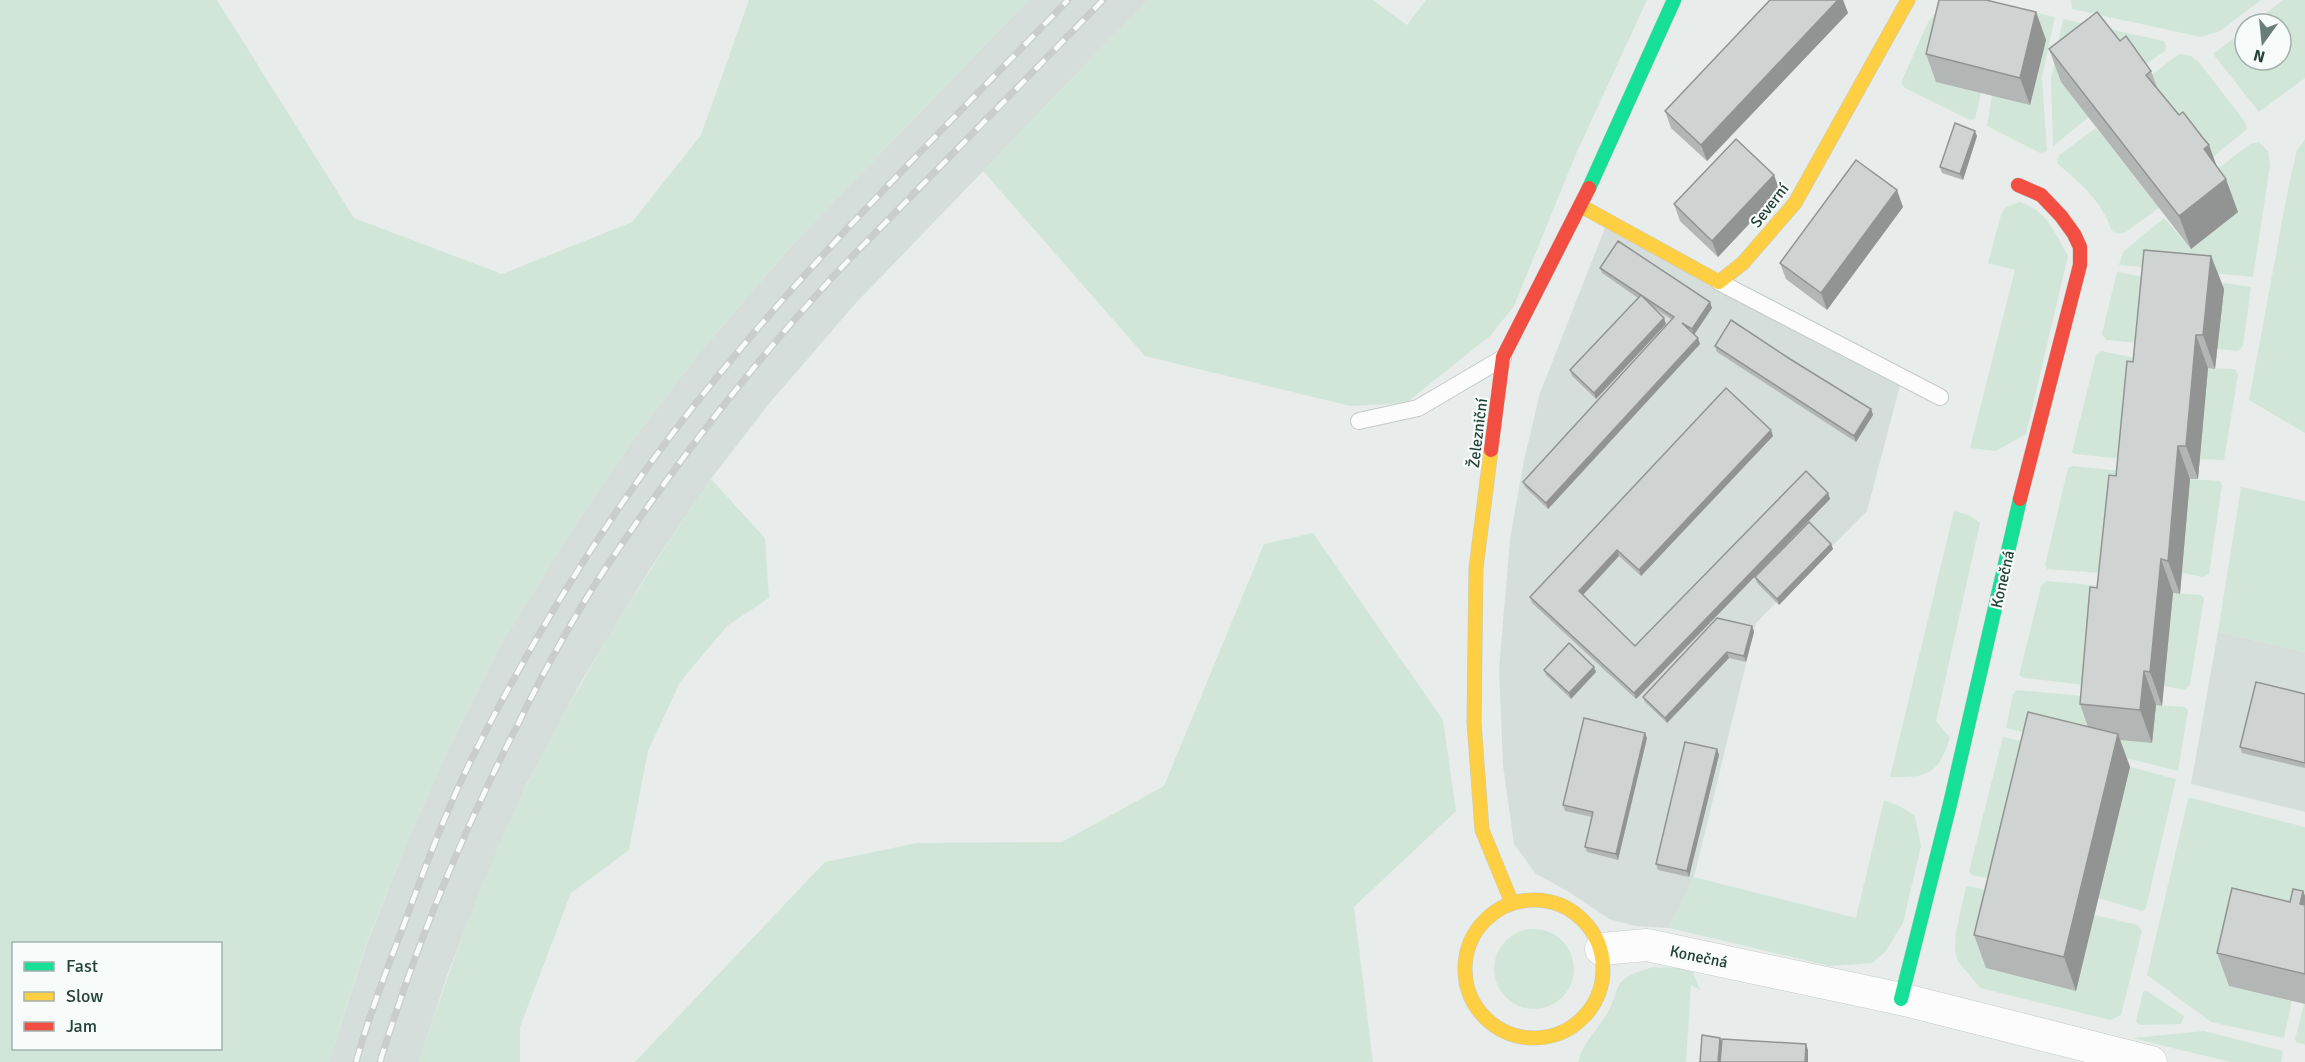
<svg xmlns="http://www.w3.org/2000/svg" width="2305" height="1062" font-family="Signika,sans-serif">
	<rect width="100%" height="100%" fill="#e8edeb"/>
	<g fill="#d6dedb">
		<polygon points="1028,0 1148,0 856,303 767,406 711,479 650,569 581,682 527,784 486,877 448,973 419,1062 329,1062 367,944 406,844 449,747 501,644 577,522 641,429 700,352 792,245"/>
		<polygon points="1605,228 1902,378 1867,511 1756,623 1694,877 1669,928 1635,926 1609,919 1569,892 1536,874 1514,844 1503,765 1499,669 1510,539 1524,460 1540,393"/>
		<polygon points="2218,632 2305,652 2305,812 2191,784"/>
	</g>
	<g fill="#d1e6d8" fill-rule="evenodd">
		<path d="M0 0H217L354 218 502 274 632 222 701 135 749 0H1028L792 245 700 352 641 429 577 522 501 644 449 747 406 844 367 943 329 1062H0ZM14 944H220V1048H14Z"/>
		<polygon points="1148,0 1373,0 1407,25 1426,0 1647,0 1576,154 1514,306 1491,335 1406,403 1350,406 1145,356 983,171"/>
		<polygon points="2071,0 2261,0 2220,31 2201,37 2072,9"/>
		<polygon points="2283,0 2305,0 2305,78 2259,112 2213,54 2245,30 2245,60 2281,60 2281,24 2252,24"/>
		<polygon points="1945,2 1936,81 1981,93 1975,119 1970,120 1905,88 1901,83 1928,22"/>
		<polygon points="2014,7 2055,17 2042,77 2047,151 2040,153 1987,126 1992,96"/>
		<polygon points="2063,19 2164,41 2166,46 2165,51 2132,74 2061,81 2089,117 2053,146 2051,79"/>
		<polygon points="2179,54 2191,56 2199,62 2245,122 2247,129 2208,161 2145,80"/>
		<path d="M2096 128 2159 208 2126 232 2119 234 2112 231C2101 200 2082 185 2057 163L2059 155Z"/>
		<polygon points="2305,139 2305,433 2249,400 2289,184 2297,150"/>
		<polygon points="2259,142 2268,151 2270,166 2253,277 2119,265 2123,252 2164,218 2191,249 2238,212 2215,171 2250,144"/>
		<path d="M2019 202C2046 209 2055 233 2068 256L2026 434 1996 451 1970 448 2015 270 1988 263 2001 215 2005 208Z"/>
		<polygon points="2117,272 2156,279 2149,344 2106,340 2102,334"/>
		<polygon points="2223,283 2251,287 2243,346 2238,351 2217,349"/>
		<polygon points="2102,351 2149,361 2131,460 2075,454 2072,452 2096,355"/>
		<polygon points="2208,368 2235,369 2238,375 2224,460 2199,459"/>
		<polygon points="2073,466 2131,472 2115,574 2047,569 2045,565 2068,468"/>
		<path d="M711 479 765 538 769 598 727 626 680 682 648 751 629 850 571 893 520 1027V1062H419C450 967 484 872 528 783 581 676 644 577 711 479Z"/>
		<polygon points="2190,479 2220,481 2222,486 2209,574 2203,577 2182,573"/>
		<polygon points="2241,487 2305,501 2305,652 2218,632"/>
		<path d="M1954 511 1969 515 1980 523 1936 721 1950 738C1938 775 1927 778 1890 777Z"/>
		<polygon points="1313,533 1443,720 1456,811 1354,907 1373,1062 635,1062 825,862 917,843 1062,842 1164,786 1264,544"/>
		<polygon points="2046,581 2113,587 2094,686 2025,678 2019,675 2041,586"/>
		<polygon points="2173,593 2200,595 2204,598 2190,685 2185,690 2164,686"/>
		<polygon points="2017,690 2094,697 2092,736 2156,705 2184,707 2188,710 2178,771 2006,728 2013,694"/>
		<polygon points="2003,737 2040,745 2007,882 1972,875 1969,871"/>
		<polygon points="2130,767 2176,779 2146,908 2142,911 2098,898"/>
		<polygon points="2191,798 2305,827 2305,924 2229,986 2292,1001 2284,1038 2211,1022 2147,975 2188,799"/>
		<polygon points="1884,800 1901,807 1915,816 1921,846 1903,923 1885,952 1872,963 1830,966 1669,928 1694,877 1856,918"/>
		<polygon points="1969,886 2138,925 2142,931 2121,1015 2110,1020 1980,988 1957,960 1955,949 1956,931 1966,887"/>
		<circle cx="1534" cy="969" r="40"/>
		<path d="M1653 967 1677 968 1693 972 1700 990 1691 985 1686 1062H1578C1584 1039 1602 1026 1611 1006 1615 997 1616 987 1623 980 1632 973 1643 970 1653 967Z"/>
		<polygon points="2147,991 2184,1016 2181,1024 2140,1025 2136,1022 2143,992"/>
		<polygon points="2304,1004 2305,1004 2305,1045 2296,1042 2295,1039"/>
		<polygon points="2204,1031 2283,1051 2281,1062 2230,1062 2132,1038"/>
	</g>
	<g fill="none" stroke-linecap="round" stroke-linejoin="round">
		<defs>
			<g id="lane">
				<polyline points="1719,282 1940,397"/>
				<polyline points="1359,421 1418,408 1503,358"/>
			</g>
			<polyline id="street" points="1601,949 1647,945 1901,999 2151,1062"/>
			<g id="fast">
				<polyline points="1589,188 1674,0"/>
				<polyline points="1901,999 1950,804 2020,499"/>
			</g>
			<g id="slow">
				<polyline points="1581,206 1719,282 1743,263 1795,203 1908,0"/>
				<polyline points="1491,450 1476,568 1474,722 1482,830 1512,903"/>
				<circle cx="1534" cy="969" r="69"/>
			</g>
			<g id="jam">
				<polyline points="2018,185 2041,195 2061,216 2074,234 2080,247 2080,265 2020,499"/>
				<polyline points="1491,450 1503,357 1589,188"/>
			</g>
		</defs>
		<use href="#lane" stroke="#c5cac8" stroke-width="18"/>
		<use href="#street" stroke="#c5cac8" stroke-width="33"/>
		<use href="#fast" stroke="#c3cbc8" stroke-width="15"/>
		<use href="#slow" stroke="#c3cbc8" stroke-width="15"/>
		<use href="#jam" stroke="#c3cbc8" stroke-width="15"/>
		<use href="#lane" stroke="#fcfcfc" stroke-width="16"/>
		<use href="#street" stroke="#fcfcfc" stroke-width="32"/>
		<use href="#fast" stroke="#16e098" stroke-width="14"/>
		<use href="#slow" stroke="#ffcf43" stroke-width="14"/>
		<use href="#jam" stroke="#f24e42" stroke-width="14"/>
		<defs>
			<g id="rail">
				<path d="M356 1062C369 1016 386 971 403 927 424 870 445 813 472 758 541 621 624 489 722 371 829 240 951 122 1068 0"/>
				<path d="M380 1062C416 945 462 833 518 724 543 673 570 623 601 575 669 472 745 373 829 281 858 249 890 219 920 187 981 125 1042 63 1103 0"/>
			</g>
		</defs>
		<use href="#rail" stroke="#c9cdcc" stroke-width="7"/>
		<use href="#rail" stroke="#f7fbf9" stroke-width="4.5" stroke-dasharray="14" stroke-linecap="butt"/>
	</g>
	<g fill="#b2b6b5">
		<polygon points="1770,0 1843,0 1848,13 1707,161 1671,128 1665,111"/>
		<polygon points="2036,12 2046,40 2030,105 1936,82 1926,54"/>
		<polygon points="2120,41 2151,71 2158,90 2217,166 2238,212 2191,249 2061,82 2049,49"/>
		<polygon points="1977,136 1963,180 1942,173 1940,167"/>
		<polygon points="1780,191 1718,257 1680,221 1674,204"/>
		<polygon points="1903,207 1827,310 1786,279 1780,263"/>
		<polygon points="2211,256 2224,289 2215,369 2208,368 2198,479 2190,479 2180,594 2173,593 2162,706 2156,705 2152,743 2120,740 2130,767 2076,991 1986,968 1974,935 2088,727 2080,704 2133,362"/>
		<polygon points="1600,268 1710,302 1712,308 1694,334 1700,344 1548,509 1525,487 1523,482 1672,320 1653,307 1664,318 1666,324 1596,399 1572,376 1570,370 1638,298 1602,273"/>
		<polygon points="1715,346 1871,409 1873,415 1856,442 1717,352"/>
		<polygon points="1773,436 1641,576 1619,556 1583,595 1635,646 1828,493 1830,499 1636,699 1532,603 1530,597"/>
		<polygon points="1831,544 1833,549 1779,605 1757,583 1755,577"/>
		<polygon points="1752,626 1754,632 1746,662 1729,658 1667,723 1645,702 1643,697"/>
		<polygon points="1544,670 1596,672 1571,699 1546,675"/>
		<polygon points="2305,694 2305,768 2242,753 2240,747"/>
		<polygon points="1647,738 1618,860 1587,852 1585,847 1592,817 1565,811 1563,805"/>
		<polygon points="1717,749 1719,755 1689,877 1658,870 1656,864"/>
		<polygon points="2303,891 2305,896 2305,1004 2229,986 2217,953 2290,902"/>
	</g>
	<g fill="#919493">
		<polygon points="1838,0 1843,0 1848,13 1707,161 1701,145"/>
		<polygon points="2036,12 2046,40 2030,105 2020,78"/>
		<polygon points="1975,131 1977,136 1963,180 1960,174"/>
		<polygon points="2209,145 2221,178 2204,149"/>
		<polygon points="1774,175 1780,191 1718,257 1712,241"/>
		<polygon points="2226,179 2238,212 2191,249 2179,216"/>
		<polygon points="1897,190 1903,207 1827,310 1821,293"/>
		<polygon points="2211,256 2224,289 2215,369 2203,335"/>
		<polygon points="1710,302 1712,308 1694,335 1692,329"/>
		<polygon points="1664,318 1666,324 1596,399 1594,393"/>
		<polygon points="2196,335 2208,368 2198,479 2186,446"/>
		<polygon points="1698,338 1700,344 1548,509 1546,503"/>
		<polygon points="1871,409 1873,415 1856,442 1854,436"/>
		<polygon points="1771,430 1773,436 1641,576 1639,570"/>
		<polygon points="2178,446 2190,479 2180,594 2168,561"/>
		<polygon points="1828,493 1830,499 1636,699 1634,693"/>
		<polygon points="1831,544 1833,549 1779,605 1777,599"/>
		<polygon points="1617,550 1619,556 1581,597 1579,591"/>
		<polygon points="2161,559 2173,593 2162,706 2150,672"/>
		<polygon points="1752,626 1754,632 1746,662 1744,656"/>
		<polygon points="1727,652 1729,658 1667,723 1665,718"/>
		<polygon points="1594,667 1596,672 1571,699 1569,693"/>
		<polygon points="2144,671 2156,705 2152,743 2140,710"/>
		<polygon points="1645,733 1647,738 1618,860 1616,854"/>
		<polygon points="2118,734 2130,767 2076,991 2064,957"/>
		<polygon points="1717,749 1719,755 1689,877 1687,871"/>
		<polygon points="2303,891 2305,896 2305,918 2300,904"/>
		<polygon points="1720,1038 1724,1049 1723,1062 1718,1062"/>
		<polygon points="1806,1044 1808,1050 1808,1062 1805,1062"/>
	</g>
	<g fill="#cfd4d2" stroke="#919493" stroke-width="1.5">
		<polygon points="1770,0 1838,0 1701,145 1665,111"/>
		<polygon points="1939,0 1986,0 2036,12 2020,78 1926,54"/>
		<polygon points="2097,12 2120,41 2126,36 2151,71 2146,75 2179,115 2183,112 2203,138 2209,145 2204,149 2226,179 2179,216 2049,49"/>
		<polygon points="1955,123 1975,131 1960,174 1940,167"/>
		<polygon points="1736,139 1774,175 1712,241 1674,204"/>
		<polygon points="1856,160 1897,190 1821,293 1780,263"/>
		<polygon points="1618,241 1710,302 1692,329 1682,323 1698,338 1546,503 1523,482 1674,317 1600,268"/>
		<polygon points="2144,250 2211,256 2203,335 2196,335 2186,446 2178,446 2168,561 2161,559 2150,672 2144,671 2140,710 2080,704 2090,587 2097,588 2109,475 2116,476 2127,361 2133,362"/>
		<polygon points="1641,295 1664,318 1594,393 1570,370"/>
		<polygon points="1731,320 1790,359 1871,409 1854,436 1715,346"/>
		<polygon points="1726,388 1771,430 1639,570 1617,550 1579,591 1635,646 1806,471 1828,493 1634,693 1530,597"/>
		<polygon points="1809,522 1831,544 1777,599 1755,577"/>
		<polygon points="1717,618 1752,626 1744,656 1727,652 1665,718 1643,697"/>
		<polygon points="1569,643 1594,667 1569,693 1544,670"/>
		<polygon points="2256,682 2305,694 2305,763 2240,747"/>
		<polygon points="2028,712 2118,734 2064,957 1974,935"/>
		<polygon points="1584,718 1645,733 1616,854 1585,847 1593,812 1563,805"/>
		<polygon points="1685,742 1717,749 1687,871 1656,864"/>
		<polygon points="2232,888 2290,902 2293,889 2303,891 2300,904 2305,905 2305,974 2217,953"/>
		<polygon points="1702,1035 1720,1038 1718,1062 1700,1062"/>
		<polygon points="1722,1039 1806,1044 1805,1062 1720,1062"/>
	</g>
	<g text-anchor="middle" stroke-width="4.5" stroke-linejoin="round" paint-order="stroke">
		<g font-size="16" fill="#24423a" stroke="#f7fbf9">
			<text transform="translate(1769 205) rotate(-52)" y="6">Severní</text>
			<text transform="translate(1477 433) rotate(-83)" y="6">Železniční</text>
			<text transform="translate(2002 579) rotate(-77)" y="6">Konečná</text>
			<text transform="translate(1699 956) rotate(12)" y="6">Konečná</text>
		</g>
	</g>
	<rect x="12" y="942" width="210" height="108" fill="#f7fbf9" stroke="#a3b1ad" stroke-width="1.5"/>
	<rect x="24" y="962" width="30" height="9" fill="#16e098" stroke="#a3b1ad" stroke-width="1.5"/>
	<text x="66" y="972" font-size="18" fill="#24423a">Fast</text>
	<rect x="24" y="992" width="30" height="9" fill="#ffcf43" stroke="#a3b1ad" stroke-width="1.5"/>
	<text x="66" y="1002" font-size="18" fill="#24423a">Slow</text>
	<rect x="24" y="1022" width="30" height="9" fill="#f24e42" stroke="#a3b1ad" stroke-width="1.5"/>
	<text x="66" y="1032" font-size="18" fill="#24423a">Jam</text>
	<g transform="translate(2263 42) rotate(195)"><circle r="28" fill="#f7fbf9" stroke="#a3b1ad" stroke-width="1.5"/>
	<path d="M0-4.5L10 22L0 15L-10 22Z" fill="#697e78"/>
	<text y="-9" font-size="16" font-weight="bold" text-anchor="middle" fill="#24423a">N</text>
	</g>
</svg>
